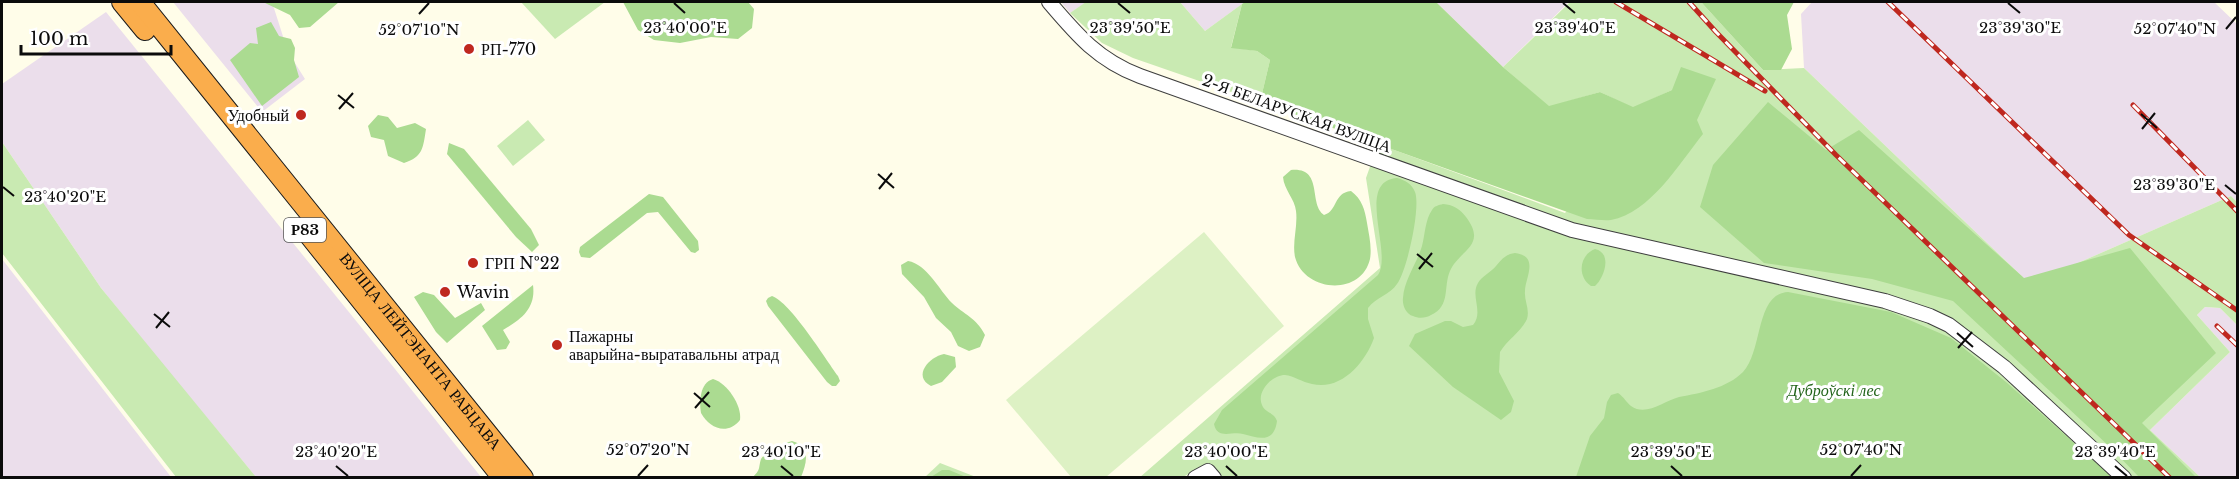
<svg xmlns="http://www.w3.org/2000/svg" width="2239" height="479" font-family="'Libre Baskerville',serif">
	<rect width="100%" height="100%" fill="#fffde9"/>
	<g fill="#ebdeeb">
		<polygon points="173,2 272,2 288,52 305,79 262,112"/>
		<polygon points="1061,2 1087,2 1070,13"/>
		<polygon points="1180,2 1245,2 1205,31"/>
		<polygon points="1436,2 1569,2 1503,67"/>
		<polygon points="1812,2 2214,2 2237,24 2237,202 2231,196 2030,284 1804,68 1801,14"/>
		<polygon points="106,12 395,369 481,477 256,477 164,366 101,288 2,142 2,84"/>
		<polygon points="2,259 171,477 2,477"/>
		<polygon points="2205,307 2220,308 2237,325 2237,477 2200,477 2150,430 2230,352 2197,315"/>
	</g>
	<g fill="#c9eab2">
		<polygon points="521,2 605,2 555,39"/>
		<polygon points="1086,2 1180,2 1205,31 1242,4 1231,47 1257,51 1270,60 1260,102 1133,58 1102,43 1070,13"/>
		<polygon points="1570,2 1701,2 1763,70 1804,68 2030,284 2231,196 2237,202 2237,325 2220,308 2205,307 2197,315 2230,352 2150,430 2200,477 1218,478 1196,470 1183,477 1139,478 1380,268 1366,178 1378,144 1565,213 1672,90 1633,108 1600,92 1549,107 1503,67"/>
		<polygon points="528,120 545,140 513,166 497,146"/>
		<polygon points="2,142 101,288 256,477 176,477 2,253"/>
		<polygon points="940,463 976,477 924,478"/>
	</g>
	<g fill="#abdb91">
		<polygon points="263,2 339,2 310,27 299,28 290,15"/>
		<polygon points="623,2 748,2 754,9 752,28 738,39 711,37 680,43 654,40 638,30"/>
		<path d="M1245 2H1436L1503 67 1549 106 1600 92 1633 107 1672 90 1681 67 1716 79 1697 120 1703 134C1679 164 1650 213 1611 220 1603 221 1595 219 1587 219L1260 102 1270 60 1257 51 1231 48 1242 4Z"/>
		<polygon points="1701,2 1794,2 1787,15 1792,49 1781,70 1763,70"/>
		<polygon points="271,22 279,36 291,39 295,48 294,60 299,77 262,106 230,60 250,43 258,44 256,28"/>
		<polygon points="1768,102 1826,150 1859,130 2024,278 2130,248 2216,353 2142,423 2196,477 2139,477 2111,448 1953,301 1872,279 1764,263 1700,207 1713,165"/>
		<path d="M378 115 388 117 397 128 415 123 426 129C423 148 423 157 404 163L388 156 384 140 371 137 368 126Z"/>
		<polygon points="449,143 464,149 531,229 539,245 532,252 516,237 447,154"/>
		<path d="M1291 170C1324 167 1308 204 1324 215 1338 211 1333 193 1351 191 1362 199 1365 210 1367 223 1369 235 1372 247 1370 259 1361 297 1304 292 1295 257 1292 242 1298 226 1296 211 1295 199 1284 190 1283 177Z"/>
		<path d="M1397 178C1405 180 1412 184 1415 192 1421 207 1407 271 1397 284 1390 295 1376 297 1368 308V319L1374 338C1365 363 1341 391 1312 384 1302 382 1294 376 1285 375 1272 375 1256 392 1262 405 1265 413 1274 412 1277 421 1274 444 1258 438 1243 434 1232 431 1217 440 1214 424L1222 410 1378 275C1393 253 1355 181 1397 178Z"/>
		<polygon points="649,194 663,197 698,241 699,250 695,253 691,252 658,212 647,213 590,258 581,257 579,252 580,247"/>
		<path d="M1443 204C1454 205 1460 209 1466 217 1488 246 1459 250 1450 271 1443 287 1451 306 1431 315 1426 318 1419 319 1413 316 1406 314 1402 305 1403 298 1404 280 1417 263 1422 246 1425 235 1425 220 1432 210 1434 206 1439 205 1443 204Z"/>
		<path d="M1595 249C1613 253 1604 278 1595 286H1591C1577 277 1579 255 1595 249Z"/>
		<path d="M1515 253C1540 256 1525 278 1525 291 1524 301 1530 309 1527 319 1521 332 1507 340 1500 352L1499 372 1514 401 1511 412 1501 420 1453 387 1409 346 1415 334 1445 321H1451L1463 327 1473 325C1484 312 1470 296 1478 283 1482 276 1491 272 1496 266 1502 259 1506 254 1515 253Z"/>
		<path d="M908 261C927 264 939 290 952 303 963 314 977 318 985 335L980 347 969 351 958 346 951 332 936 318 924 297 902 274 901 265Z"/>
		<path d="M533 285C536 308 522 319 503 330L510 342 506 349 497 350 482 326Z"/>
		<polygon points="423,292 434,295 455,318 481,303 485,310 447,343 436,332 414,297"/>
		<path d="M1788 292 1891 312 1951 338 2006 382 2112 477H1576L1590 436 1604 418 1607 402 1611 395 1618 393C1624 397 1626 402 1631 406 1646 417 1664 401 1679 397 1701 393 1727 388 1743 372 1763 351 1755 294 1788 292Z"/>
		<path d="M772 296C790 302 825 358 838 376L840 381 836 386H832L827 382 768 306 766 301 768 298Z"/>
		<path d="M944 354 955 357 956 367 942 382 931 386C912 376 929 357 944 354Z"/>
		<path d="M713 379C727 383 742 405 740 420 727 436 709 428 701 413 699 401 700 383 713 379Z"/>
		<path d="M792 441C811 446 807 463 801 477H753C761 469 758 469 761 459 765 451 784 443 792 441Z"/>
		<polygon points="942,470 949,470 966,477 931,477"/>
	</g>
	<polygon fill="#ddf1c4" points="1204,232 1284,326 1106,477 1071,477 1006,400"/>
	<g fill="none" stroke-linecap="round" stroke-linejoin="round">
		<defs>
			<g id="minor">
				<path d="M1049 2C1077 35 1098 60 1140 76L1572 230 1885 301 1930 316 1949 325 2004 367 2124 478"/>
				<polyline points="1195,478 1208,471 1214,478"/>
			</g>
			<g id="highway">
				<polyline points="122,2 145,30"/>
				<path id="s1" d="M140 2 523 478"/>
				<polyline points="306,231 503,478"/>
			</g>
		</defs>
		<use href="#minor" stroke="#3e3e3e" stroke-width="16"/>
		<use href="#highway" stroke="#1c1c1c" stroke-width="22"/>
		<use href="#minor" stroke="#fff" stroke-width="14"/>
		<use href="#highway" stroke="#faad4c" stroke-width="20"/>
		<defs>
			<g id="rail">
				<polyline points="1616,2 1765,91"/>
				<polyline points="1689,2 1716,32 1836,155 2170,478"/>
				<polyline points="1888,2 2129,235 2238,311"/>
				<polyline points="2133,105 2238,212"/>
				<polyline points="2217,326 2238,346"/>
			</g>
		</defs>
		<use href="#rail" stroke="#bf281f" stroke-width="5"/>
		<use href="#rail" stroke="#fff" stroke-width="3" stroke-dasharray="9" stroke-linecap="butt"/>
	</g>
	<path fill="none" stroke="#0b0b0b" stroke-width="2" d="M674 3 685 13M1118 3 1130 13M1563 3 1575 13M2008 3 2020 13M419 14 429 3M2226 29 2236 17M338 95 354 108M339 109 353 93M2141 114 2157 128M2142 129 2155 113M878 174 894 188M2225 185 2236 194M3 187 14 196M879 189 892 173M1417 254 1433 267M1419 269 1432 253M154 314 170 327M156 328 169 312M1957 333 1973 347M1958 348 1972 332M694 393 710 407M695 408 709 392M336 466 348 476M781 466 793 476M1226 466 1237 476M1671 466 1682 476M2115 466 2127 476M638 476 648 465M1851 476 1861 465"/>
	<g fill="#bf281f" stroke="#fff" stroke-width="2">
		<circle cx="469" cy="49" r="6"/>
		<circle cx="301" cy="115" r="6"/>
		<circle cx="473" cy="263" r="6"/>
		<circle cx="445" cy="292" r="6"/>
		<circle cx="557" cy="345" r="6"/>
	</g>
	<g text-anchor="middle" stroke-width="6" stroke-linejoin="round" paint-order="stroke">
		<rect fill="#fff" stroke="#545454" stroke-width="1.5" x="284" y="218" width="42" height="24" rx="4.5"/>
		<g font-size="15" font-weight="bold" fill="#0b0b0b">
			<text x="305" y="235">Р83</text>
		</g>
		<g font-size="16" fill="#0b0b0b" stroke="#fff" text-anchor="start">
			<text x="481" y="55">РП-770</text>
			<text x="289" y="121" text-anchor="end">Удобный</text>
			<text x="485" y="269">ГРП №22</text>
			<text x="457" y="298">Wavin</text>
			<text x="569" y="342">Пажарны<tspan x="569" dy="18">аварыйна-выратавальны атрад</tspan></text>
		</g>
		<g font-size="16" fill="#0b0b0b" stroke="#fff">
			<text transform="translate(1297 113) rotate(20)" y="6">2-Я БЕЛАРУСКАЯ ВУЛІЦА</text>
			<text dy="6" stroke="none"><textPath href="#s1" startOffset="448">ВУЛІЦА ЛЕЙТЭНАНТА РАБЦАВА</textPath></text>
		</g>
		<g font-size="16" font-style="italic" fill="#22641a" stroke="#fff">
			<text x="1834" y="396">Дуброўскі лес</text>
		</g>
	</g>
	<g font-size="15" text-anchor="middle" fill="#0b0b0b" stroke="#fff" stroke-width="6" stroke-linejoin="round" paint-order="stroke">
		<text x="2020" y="33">23°39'30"E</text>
		<text x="685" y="33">23°40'00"E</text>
		<text x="1130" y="33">23°39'50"E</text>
		<text x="1575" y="33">23°39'40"E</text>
		<text x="2175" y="34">52°07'40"N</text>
		<text x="419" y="35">52°07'10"N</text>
		<text x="2174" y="190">23°39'30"E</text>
		<text x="65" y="202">23°40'20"E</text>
		<text x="648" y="455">52°07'20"N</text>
		<text x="1861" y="455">52°07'40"N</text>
		<text x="336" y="457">23°40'20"E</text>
		<text x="781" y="457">23°40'10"E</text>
		<text x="1226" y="457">23°40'00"E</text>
		<text x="1671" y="457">23°39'50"E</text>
		<text x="2115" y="457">23°39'40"E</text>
	</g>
	<rect width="2239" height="479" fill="none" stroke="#0b0b0b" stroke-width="6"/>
	<path d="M21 45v9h150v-9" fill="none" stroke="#0b0b0b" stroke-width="3"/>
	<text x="30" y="45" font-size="18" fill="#0b0b0b" stroke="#ffffff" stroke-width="4.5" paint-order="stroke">100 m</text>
</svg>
